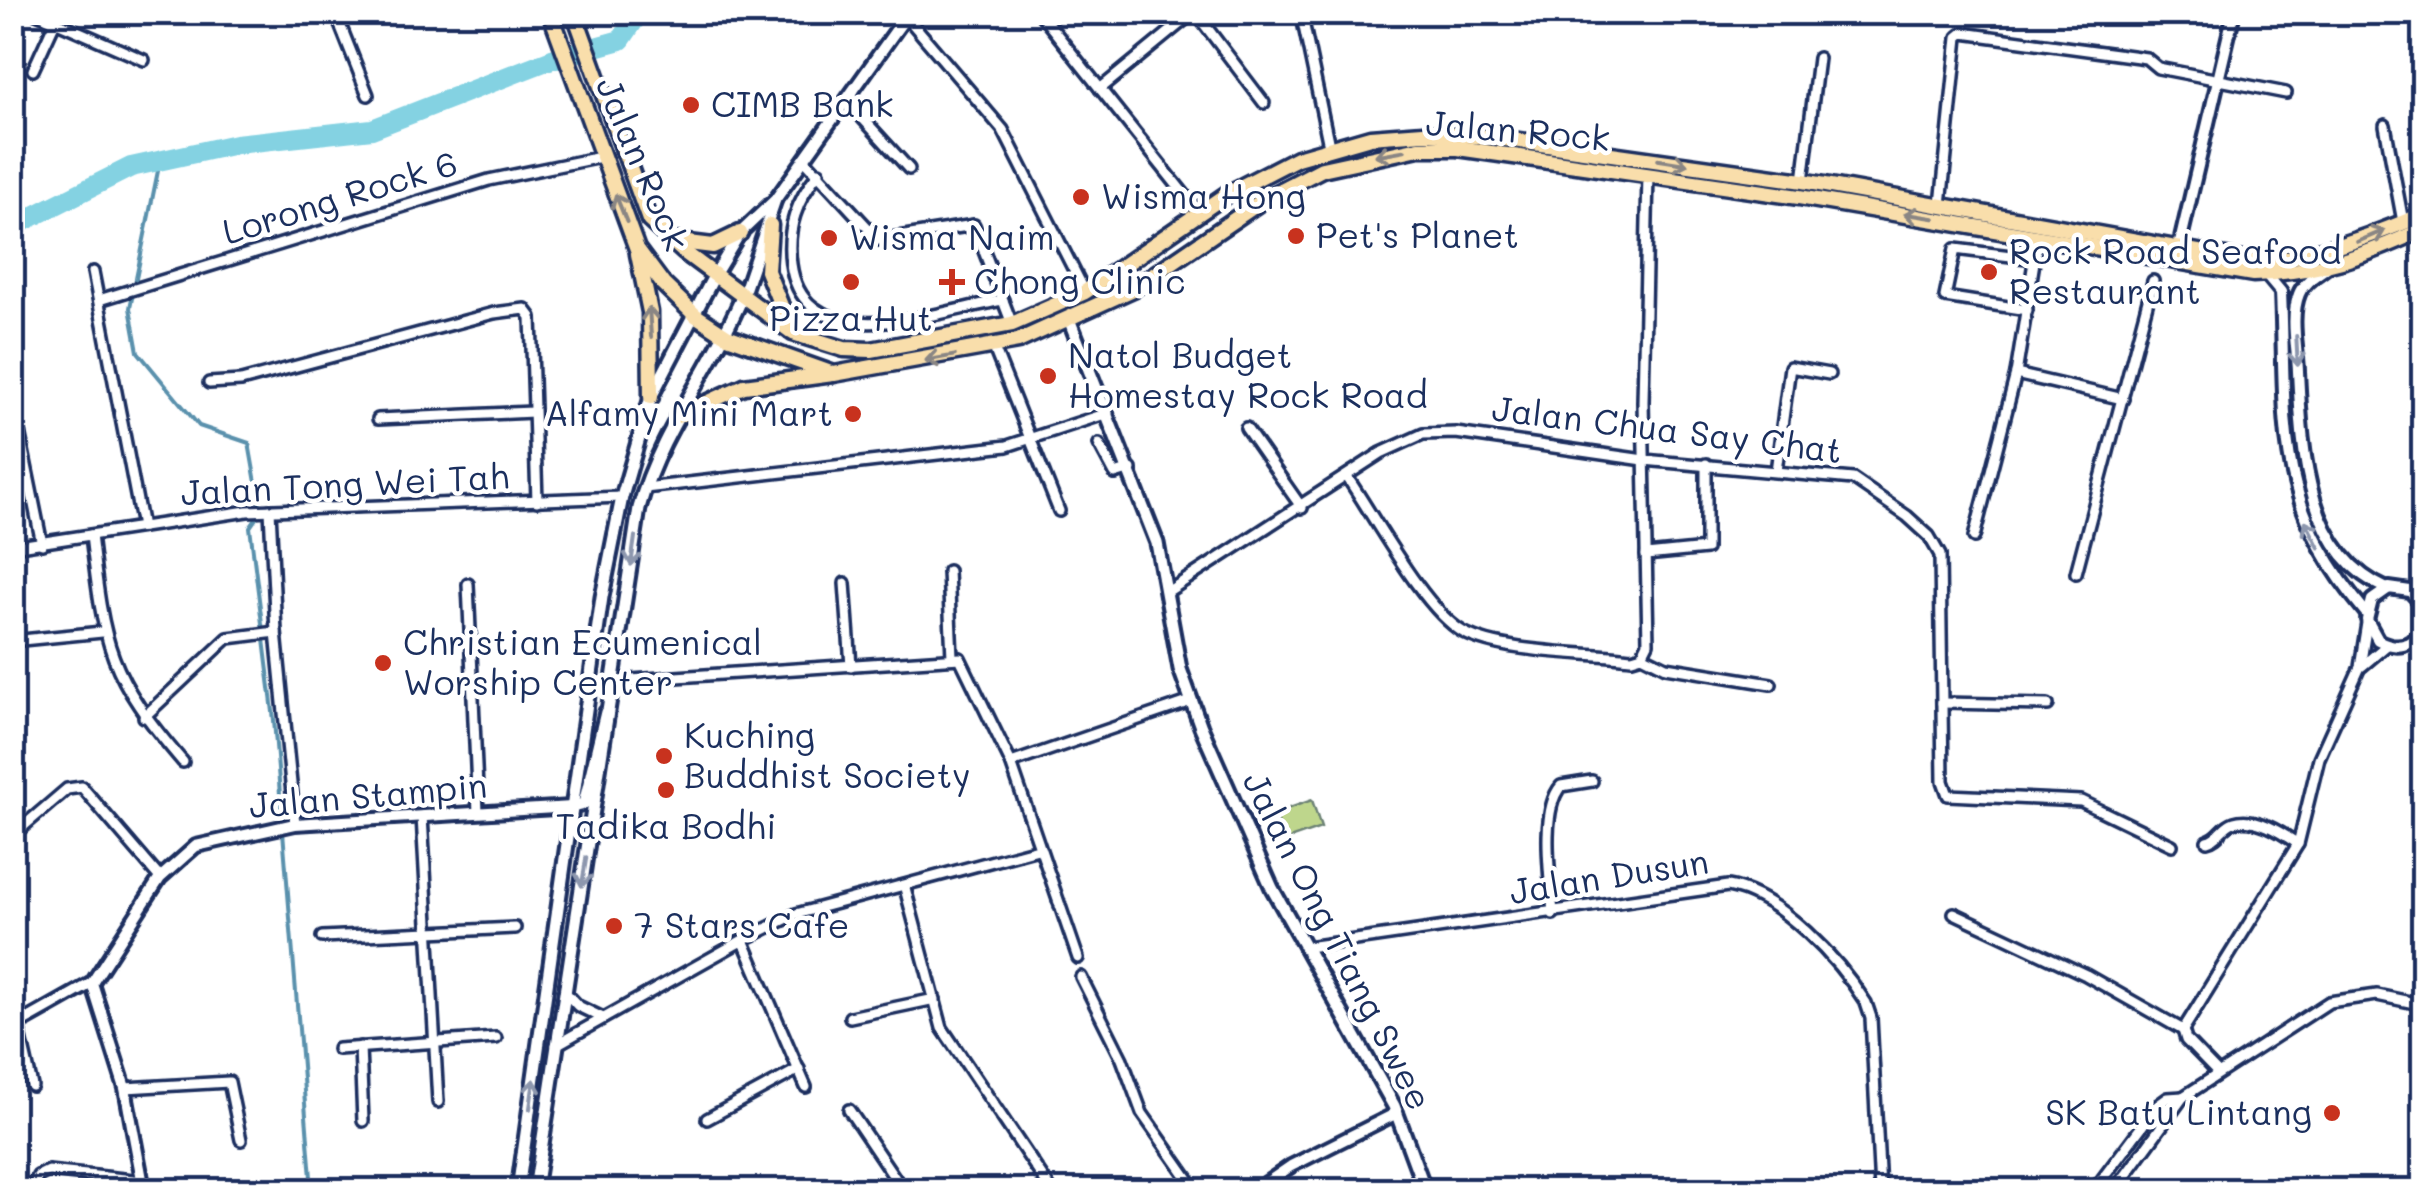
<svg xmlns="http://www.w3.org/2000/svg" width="2436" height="1203" font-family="Mali,sans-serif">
	<rect width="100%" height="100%" fill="#fff"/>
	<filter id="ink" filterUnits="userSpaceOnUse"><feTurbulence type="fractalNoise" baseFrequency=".01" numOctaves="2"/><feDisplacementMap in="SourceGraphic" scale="20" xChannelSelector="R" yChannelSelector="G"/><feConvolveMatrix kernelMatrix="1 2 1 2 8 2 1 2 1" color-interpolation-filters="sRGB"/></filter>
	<g filter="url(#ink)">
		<polygon fill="#bed68c" stroke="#6c8275" stroke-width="2.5" points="1312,800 1321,828 1284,841 1275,813"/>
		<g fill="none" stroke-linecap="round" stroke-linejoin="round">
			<polyline stroke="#5a91ad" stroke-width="4" points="160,161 130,308 138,352 199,426 249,443 261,511 250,527 274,720 312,1190"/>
			<polyline stroke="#84d2e2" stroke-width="20" points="12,227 131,167 236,144 372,129 552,59 621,40 640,12"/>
			<defs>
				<g id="minor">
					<polyline points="34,12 144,60"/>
					<polyline points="335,12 368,95"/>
					<polyline points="1039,12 1200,214"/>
					<polyline points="1195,12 1264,103"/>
					<polyline points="1301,12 1329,146"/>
					<polyline points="906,16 1003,130 1085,292"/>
					<polyline points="33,70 55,22"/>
					<polyline points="1100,89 1194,12"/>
					<polyline points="846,100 909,169"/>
					<polyline points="2385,125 2403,222"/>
					<polyline points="804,159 879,240 974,225 1012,324"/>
					<path d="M819 172C797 200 786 228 791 264 804 361 939 311 1003 300"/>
					<polyline points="1803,181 1818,58"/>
					<polyline points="1941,205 1958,37 1963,33 2146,58 2158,68 2286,93"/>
					<polyline points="93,272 142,527"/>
					<polyline points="99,300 489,180 601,157"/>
					<polyline points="2027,310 1945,297 1955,249 2035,259"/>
					<polyline points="994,348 1059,511"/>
					<polyline points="2016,374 2123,399"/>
					<polyline points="209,383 241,381 494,313 525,309 531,317 537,501"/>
					<polyline points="12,396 42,544"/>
					<polyline points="378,419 533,412"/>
					<polyline points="1246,428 1302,508"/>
					<polyline points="1099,444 1115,474 1131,469"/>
					<polyline points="1776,471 1790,367 1829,374"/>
					<path d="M1347 477C1374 516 1424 610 1463 632 1504 654 1585 652 1632 658L1642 655 1666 667 1771 684"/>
					<polyline points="645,488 1007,446 1108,413"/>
					<polyline points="270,510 276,632 295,824"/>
					<path d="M91 535C104 647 108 675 183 762"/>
					<polyline points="1974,537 2016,374 2038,237"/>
					<polyline points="12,547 247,511 622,497"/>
					<polyline points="1646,555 1706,549 1706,464"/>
					<polyline points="948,571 952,657"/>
					<polyline points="2076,573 2153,281"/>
					<polyline points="845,583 851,666"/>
					<polyline points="468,584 478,812"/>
					<polyline points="1167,592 1381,453 1423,434 1456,433 1644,460 1853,479 1907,516 1929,536 1940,555 1943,781 1948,795 2081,801 2172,845"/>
					<polyline points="12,641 102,632"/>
					<polyline points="1642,655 1648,643 1643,402 1648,174"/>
					<polyline points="2362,666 2387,645"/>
					<polyline points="616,681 960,658 1011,763 1078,958"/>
					<polyline points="1942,703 2048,705"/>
					<polyline points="144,717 228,638 276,632"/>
					<polyline points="1011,763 1191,701"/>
					<polyline points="422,816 438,1102"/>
					<polyline points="12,836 67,789 82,787 160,878"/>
					<path d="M2207 841C2220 838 2222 826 2234 822 2255 815 2282 833 2298 844"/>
					<polyline points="905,888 942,1028 1051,1190"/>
					<polyline points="1954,913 2086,975 2183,1030"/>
					<path d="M1553 914C1551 883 1539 811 1561 786L1592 781"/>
					<polyline points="322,937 515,928"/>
					<path d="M1307 947 1728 886C1780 895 1839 960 1866 1003L1871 1018 1880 1190"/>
					<polyline points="1081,977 1122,1059 1142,1113 1196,1190"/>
					<polyline points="565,992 578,1006 601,1017"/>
					<polyline points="850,1017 935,999"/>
					<polyline points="18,1024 32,1086"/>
					<polyline points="2183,1030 2298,844 2319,758 2360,667 2367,623"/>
					<polyline points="2183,1030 2186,1040 2218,1073"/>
					<polyline points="556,1045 743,940"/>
					<polyline points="360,1047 363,1121"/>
					<polyline points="338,1049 496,1038"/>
					<polyline points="806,1087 743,940 796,914 1038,849"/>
					<polyline points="125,1088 229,1082 241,1140"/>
					<polyline points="2183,1097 2329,1002 2377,995 2424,1005"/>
					<polyline points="849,1110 903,1190"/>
					<polyline points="707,1119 799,1069"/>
					<polyline points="31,1190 38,1176 48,1171 143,1181"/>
					<polyline points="2094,1190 2157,1106 2168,1098 2183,1097"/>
					<polyline points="2115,1190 2183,1097"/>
				</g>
				<g id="tertiary">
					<polyline points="2179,247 2234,12"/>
					<path d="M2327 267C2317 275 2304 281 2299 294 2290 316 2297 347 2298 371 2302 449 2305 553 2387 589"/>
					<path d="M2266 274 2281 292C2287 430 2272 501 2367 614"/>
					<polyline points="714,276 740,233 775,200 909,12"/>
					<polyline points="743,295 775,201"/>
					<path d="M2424 606 2410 591 2389 588 2372 600 2367 620 2378 640C2396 650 2413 647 2424 628"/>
					<polyline points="92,983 125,1088 144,1190"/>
					<polyline points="12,1028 92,983 160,878 196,846 295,824 572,807"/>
					<polyline points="1256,1190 1291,1166 1397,1113"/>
				</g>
				<g id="secondary">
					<polyline points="1069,319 1157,543 1180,669 1201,727 1272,888 1394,1106 1425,1190"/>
					<polyline points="572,807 584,804 606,712"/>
					<polyline points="518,1190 602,597 622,497 651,397 714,276"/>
					<path d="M535 1190 639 508C660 431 712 369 743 295"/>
				</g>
				<g id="primary">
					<path d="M550 12 637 249 663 284 695 315 727 336 834 374 1018 341 1133 289 1266 198 1322 169 1419 148H1458L1799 197 2253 274C2321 272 2362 257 2424 229"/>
					<path d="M574 12 649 220 684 252 793 333 844 349 871 350 1012 324 1085 292 1227 194 1297 158 1370 137 1423 133 1491 137 1803 181 2254 262C2315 257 2367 238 2424 214"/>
					<polyline points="770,225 767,271 790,328"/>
					<polyline points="673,241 713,246 740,233"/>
					<polyline points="638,254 650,312 651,397"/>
					<polyline points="678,416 744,386 833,374"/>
				</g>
			</defs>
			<use href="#minor" stroke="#1b2f5e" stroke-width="16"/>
			<use href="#tertiary" stroke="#1b2f5e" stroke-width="18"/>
			<use href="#secondary" stroke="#1b2f5e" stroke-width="19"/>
			<use href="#primary" stroke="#1b2f5e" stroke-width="21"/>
			<use href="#minor" stroke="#fff" stroke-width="9"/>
			<use href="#tertiary" stroke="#fff" stroke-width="10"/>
			<use href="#secondary" stroke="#fff" stroke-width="11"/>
			<use href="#primary" stroke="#f9deab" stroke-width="14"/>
		</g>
		<defs><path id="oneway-shaft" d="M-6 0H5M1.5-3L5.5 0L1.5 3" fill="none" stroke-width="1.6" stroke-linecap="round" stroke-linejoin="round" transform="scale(2.5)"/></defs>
		<g stroke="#8a8684">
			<use href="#oneway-shaft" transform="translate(1390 153) rotate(170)"/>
			<use href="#oneway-shaft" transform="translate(1673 162) rotate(9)"/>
			<use href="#oneway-shaft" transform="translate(621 208) rotate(-112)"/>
			<use href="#oneway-shaft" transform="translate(1919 216) rotate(-171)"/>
			<use href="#oneway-shaft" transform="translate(2371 236) rotate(-23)"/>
			<use href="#oneway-shaft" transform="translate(650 322) rotate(-94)"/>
			<use href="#oneway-shaft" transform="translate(940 358) rotate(170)"/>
		</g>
		<g stroke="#8d97ae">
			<use href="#oneway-shaft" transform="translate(2297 351) rotate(87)"/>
			<use href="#oneway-shaft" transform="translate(2312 534) rotate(-117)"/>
			<use href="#oneway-shaft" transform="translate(633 551) rotate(98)"/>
			<use href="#oneway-shaft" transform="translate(584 872) rotate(99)"/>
			<use href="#oneway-shaft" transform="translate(532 1094) rotate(-82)"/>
		</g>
	</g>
	<g fill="#c8321e" stroke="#fff" stroke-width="4">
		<circle cx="691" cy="105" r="10"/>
		<circle cx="1081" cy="197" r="10"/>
		<circle cx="1296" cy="236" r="10"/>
		<circle cx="829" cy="238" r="10"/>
		<circle cx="1989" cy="272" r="10"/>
		<circle cx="851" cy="282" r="10"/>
		<path d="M947 267h10v10h10v10h-10v10h-10v-10h-10v-10h10z"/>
		<circle cx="1048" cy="376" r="10"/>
		<circle cx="853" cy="414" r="10"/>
		<circle cx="383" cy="663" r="10"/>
		<circle cx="664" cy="756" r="10"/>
		<circle cx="666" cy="790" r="10"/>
		<circle cx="614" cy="926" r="10"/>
		<circle cx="2332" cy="1113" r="10"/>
	</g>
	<g text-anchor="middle" stroke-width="9" stroke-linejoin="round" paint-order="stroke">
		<g font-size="35" fill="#1b2f5e" stroke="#fff" text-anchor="start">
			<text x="711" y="117">CIMB Bank</text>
			<text x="1101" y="209">Wisma Hong</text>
			<text x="1316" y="248">Pet's Planet</text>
			<text x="849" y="250">Wisma Naim</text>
			<text x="2009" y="264">Rock Road Seafood<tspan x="2009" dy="40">Restaurant</tspan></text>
			<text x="974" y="294">Chong Clinic</text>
			<text x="851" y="331" text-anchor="middle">Pizza Hut</text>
			<text x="1068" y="368">Natol Budget<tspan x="1068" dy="40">Homestay Rock Road</tspan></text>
			<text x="833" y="426" text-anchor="end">Alfamy Mini Mart</text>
			<text x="403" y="655">Christian Ecumenical<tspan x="403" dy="40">Worship Center</tspan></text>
			<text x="684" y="748">Kuching<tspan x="684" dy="40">Buddhist Society</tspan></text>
			<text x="666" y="839" text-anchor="middle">Tadika Bodhi</text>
			<text x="634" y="938">7 Stars Cafe</text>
			<text x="2312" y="1125" text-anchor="end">SK Batu Lintang</text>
		</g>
		<g font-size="35" fill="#1b2f5e" stroke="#fff">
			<text transform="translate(1518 131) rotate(5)" y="12">Jalan Rock</text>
			<text transform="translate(642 164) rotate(67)" y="12">Jalan Rock</text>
			<text transform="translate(340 198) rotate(-17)" y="12">Lorong Rock 6</text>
			<text transform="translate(1667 430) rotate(7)" y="12">Jalan Chua Say Chat</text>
			<text transform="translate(345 485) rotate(-3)" y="12">Jalan Tong Wei Tah</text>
			<text transform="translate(368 796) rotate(-5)" y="12">Jalan Stampin</text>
			<text transform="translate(1609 877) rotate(-9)" y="12">Jalan Dusun</text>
			<text transform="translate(1337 941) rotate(63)" y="12">Jalan Ong Tiang Swee</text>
		</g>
	</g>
	<rect width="2436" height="1203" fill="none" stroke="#fff" stroke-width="50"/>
	<rect x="25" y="25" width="2386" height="1153" fill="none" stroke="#1b2f5e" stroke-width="4" filter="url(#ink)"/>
</svg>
